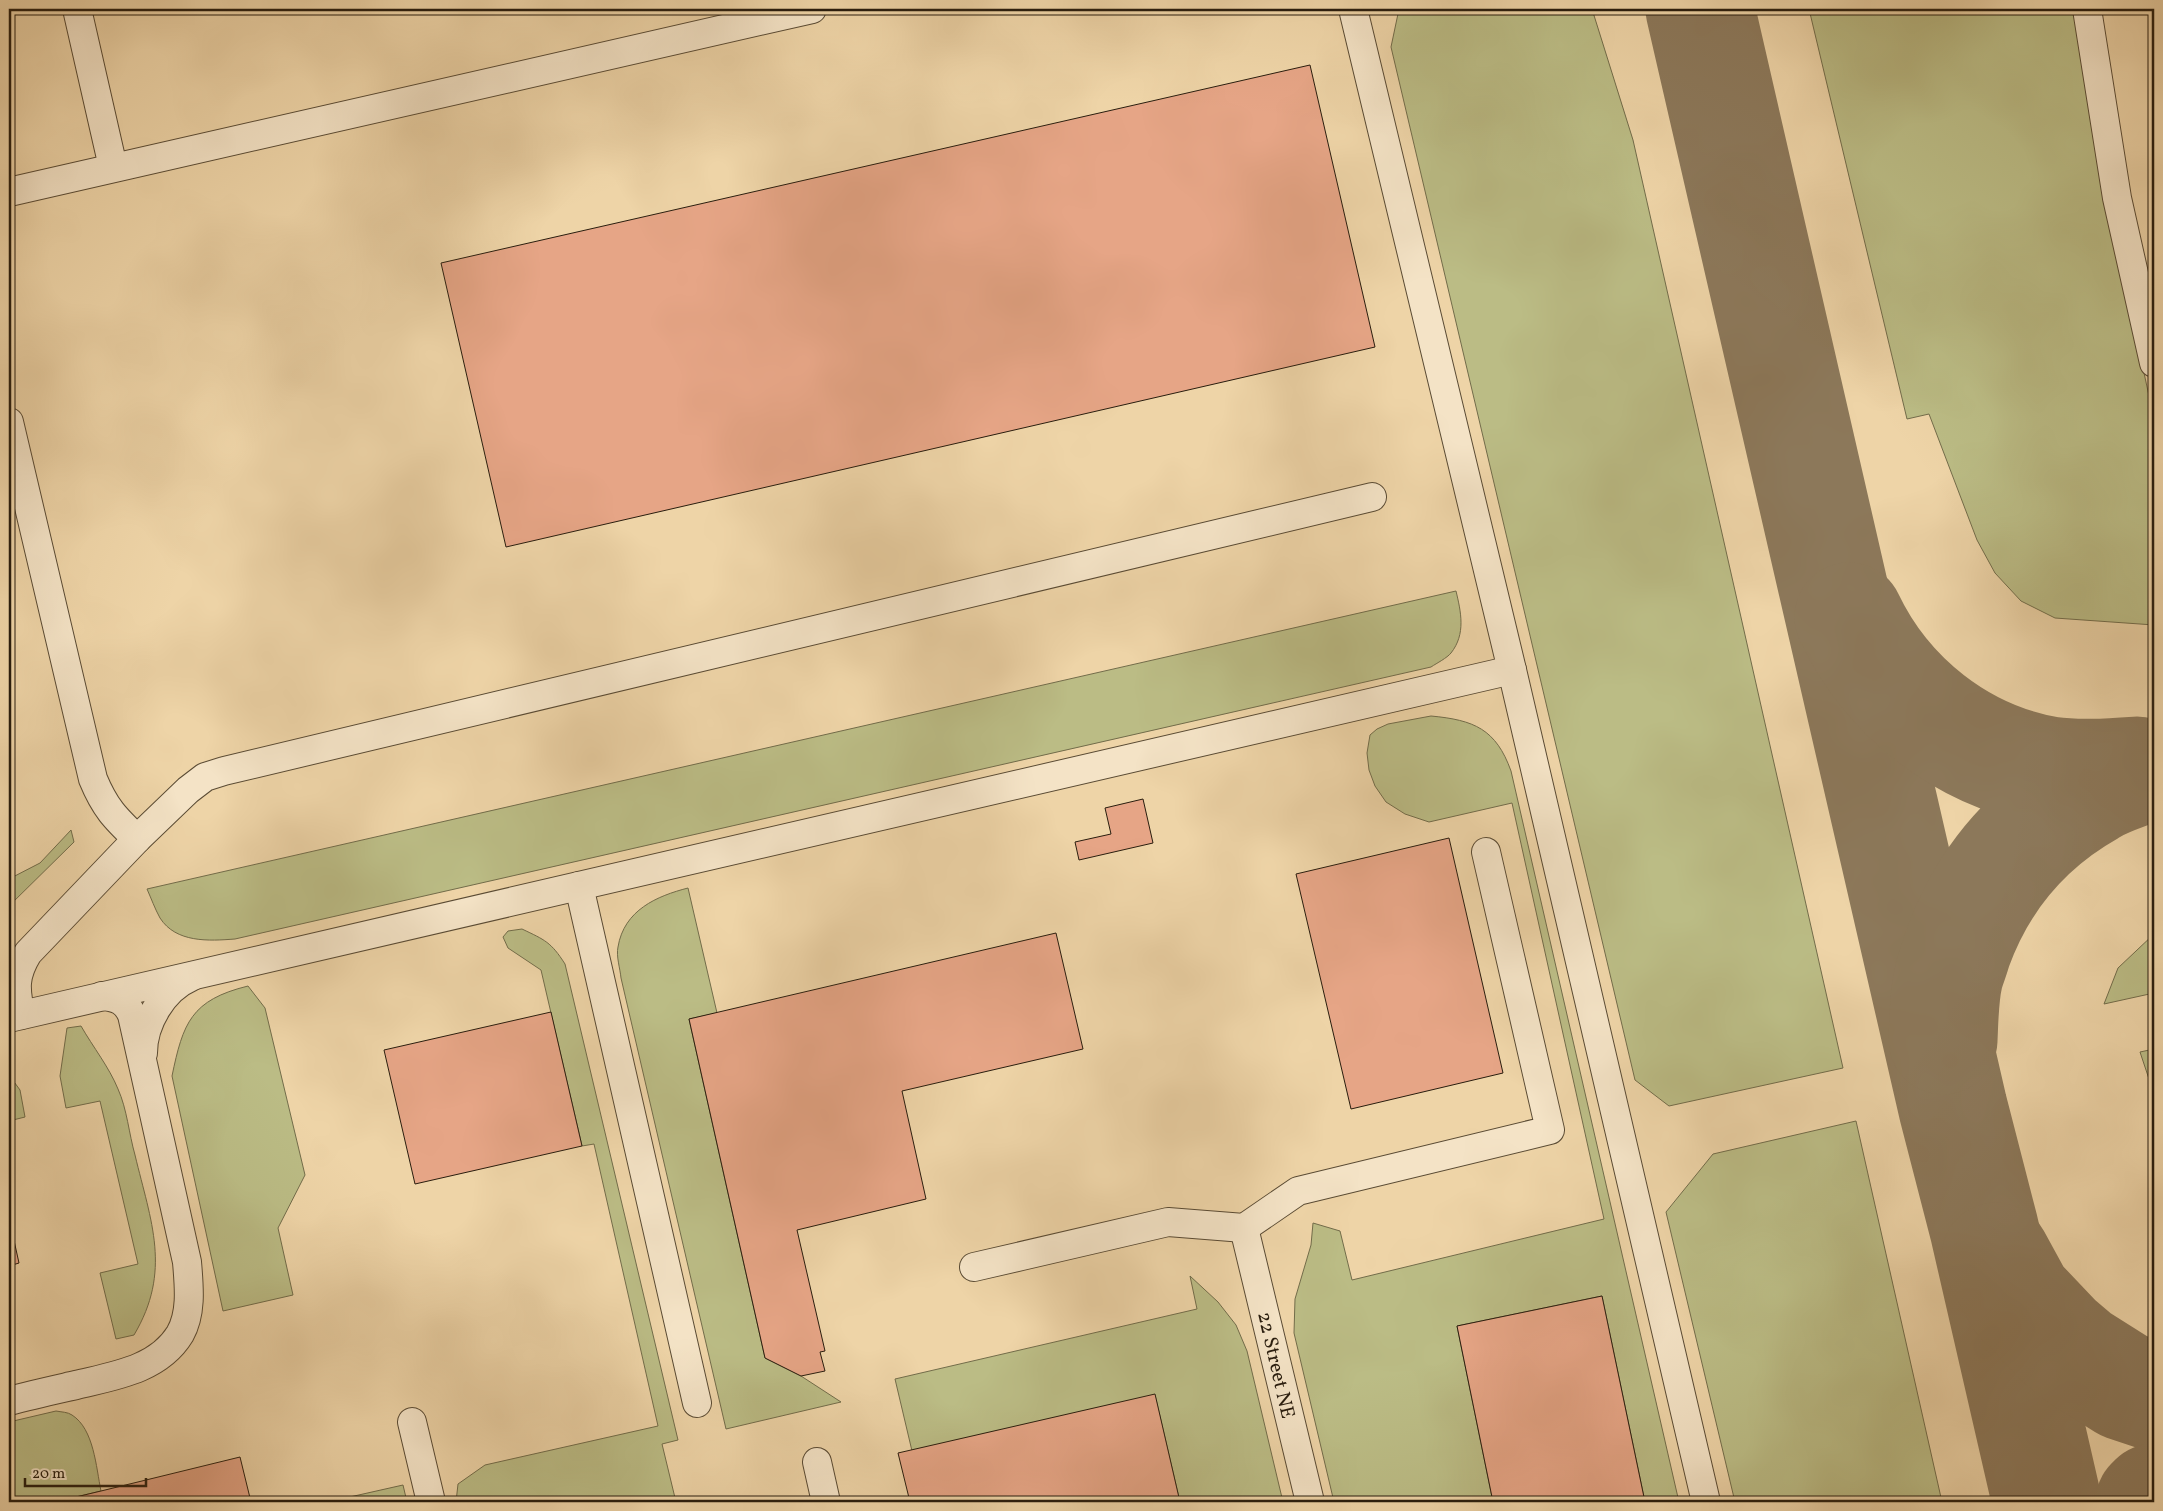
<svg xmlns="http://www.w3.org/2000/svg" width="2163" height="1511" font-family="Vollkorn,serif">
	<rect width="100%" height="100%" fill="#eed4a7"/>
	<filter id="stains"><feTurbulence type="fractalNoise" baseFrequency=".004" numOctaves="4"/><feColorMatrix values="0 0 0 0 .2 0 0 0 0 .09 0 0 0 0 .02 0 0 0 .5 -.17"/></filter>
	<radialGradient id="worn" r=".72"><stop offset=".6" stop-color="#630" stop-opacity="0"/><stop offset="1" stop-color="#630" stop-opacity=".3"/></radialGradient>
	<g fill="#bbbc85" stroke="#726c4a">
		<polygon points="1399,9 1592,9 1633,140 1843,1068 1669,1106 1635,1080 1391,47"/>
		<polygon points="1809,9 2077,9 2103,184 2154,419 2154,625 2055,618 2021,601 1995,573 1977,540 1929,414 1907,419"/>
		<path d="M1456 591C1461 612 1466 634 1451 653 1447 658 1437 663 1431 667L235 939C209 941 176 943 160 918 155 909 151 898 147 889Z"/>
		<path d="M1431 716C1474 720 1496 729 1511 771L1679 1502H1645L1602 1296 1457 1326 1493 1502H1334L1294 1333 1295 1299 1311 1245 1313 1223 1340 1231 1352 1280 1604 1219 1512 803 1429 822 1405 814 1386 802 1375 786 1369 770 1367 753 1370 735 1377 729 1388 724Z"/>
		<polygon points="71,830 74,842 9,906 9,879 40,863"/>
		<path d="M688 888 717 1013 689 1019 765 1358 801 1376 841 1402 726 1429 621 978C620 968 616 956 618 947 624 910 657 896 688 888Z"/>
		<path d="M522 929C545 940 551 942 565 964L678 1440 662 1444 676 1502H456L458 1484 485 1465 658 1426 594 1144 582 1146 541 970 508 948 503 937 508 931Z"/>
		<polygon points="2154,934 2154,993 2104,1004 2118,968"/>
		<path d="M248 986 265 1008 305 1175 278 1228 293 1295 223 1311 172 1076C183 1023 191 1000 248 986Z"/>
		<path d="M81 1026C93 1047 109 1067 118 1089 127 1109 129 1134 135 1155 151 1222 172 1271 134 1335L116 1339 100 1273 138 1264 100 1101 66 1108 60 1076 67 1028Z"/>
		<polygon points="2154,1049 2154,1094 2140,1052"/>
		<polygon points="9,1075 20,1090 25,1117 9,1121"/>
		<polygon points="1856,1121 1942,1502 1735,1502 1666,1212 1713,1154"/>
		<polygon points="1190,1276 1218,1302 1236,1325 1247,1351 1283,1502 1180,1502 1155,1395 912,1451 895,1379 1197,1309"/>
		<path d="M56 1411C61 1412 68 1412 72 1415 94 1429 96 1467 101 1491L55 1502H9V1422Z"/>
		<polygon points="403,1485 407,1502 333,1502 332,1501"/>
	</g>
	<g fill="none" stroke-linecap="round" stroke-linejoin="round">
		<g stroke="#8c785a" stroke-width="109">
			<polyline points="1700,9 1953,1108 1984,1228 2047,1502"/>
			<path d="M1849 617C1887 697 1962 756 2049 771 2078 775 2108 773 2137 771 2122 777 2105 782 2091 791 2027 827 1982 880 1957 950 1955 958 1951 967 1949 975 1944 996 1944 1018 1943 1040"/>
			<polyline points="1996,1257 2019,1299 2058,1340 2078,1357 2124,1386 2154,1396"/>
			<polyline points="2150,1502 2154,1498"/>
		</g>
	</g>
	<g fill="#e6a586" stroke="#291d0e">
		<polygon points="1310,65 1375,347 506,547 441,263"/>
		<polygon points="1143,799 1153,843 1079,860 1075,842 1111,834 1105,808"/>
		<polygon points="1449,838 1503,1073 1351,1109 1296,874"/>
		<polygon points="1056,933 1083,1049 902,1091 926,1199 797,1230 825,1351 820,1352 825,1371 801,1376 765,1358 689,1019"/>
		<polygon points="551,1012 582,1146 415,1184 384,1050"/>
		<polygon points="9,1218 19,1263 9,1266"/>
		<polygon points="1602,1296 1645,1502 1493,1502 1457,1326"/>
		<polygon points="1155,1394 1180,1502 910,1502 898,1453"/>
		<polygon points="240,1457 251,1502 55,1502 101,1491"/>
	</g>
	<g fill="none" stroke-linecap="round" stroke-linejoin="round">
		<defs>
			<g id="minor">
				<polyline points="77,9 113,167"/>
				<polyline points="1353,9 1512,670 1706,1502"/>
				<polyline points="2087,9 2117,198 2154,363"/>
				<polyline points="9,192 812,9"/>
				<path d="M9 422 93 779C105 808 115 818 137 839"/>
				<polyline points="579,886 697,1403"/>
				<path d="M21 1015C15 989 14 976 28 953L137 839 188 790 205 777 224 771 1372 497"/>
				<polyline points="9,1018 1512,670"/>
				<path d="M143 1053C143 1023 163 989 191 977"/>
				<polyline points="1244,1228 1310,1502"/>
				<polyline points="974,1267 1168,1222 1244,1228 1298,1191 1550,1130 1486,852"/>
				<path d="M9 1401C31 1395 54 1390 76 1385 113 1376 158 1370 180 1334 192 1313 189 1286 187 1262L132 1015C126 1001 117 997 102 996"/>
				<polyline points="412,1422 431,1502"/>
				<polyline points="817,1462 826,1502"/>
			</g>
		</defs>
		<use href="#minor" stroke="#5a4b34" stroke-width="30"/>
		<use href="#minor" stroke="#f4e3c6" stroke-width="28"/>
	</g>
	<g text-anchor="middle" stroke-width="5" stroke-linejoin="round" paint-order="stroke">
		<g font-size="20" fill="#291d0e" stroke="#f4e3c6">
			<text transform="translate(1277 1365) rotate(77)" y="7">22 Street NE</text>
		</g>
	</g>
	<rect width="2163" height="1511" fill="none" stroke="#eed4a7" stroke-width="30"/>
	<rect x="10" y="10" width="2143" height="1491" fill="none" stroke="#291d0e" stroke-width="2.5"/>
	<rect x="15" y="15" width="2133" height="1481" fill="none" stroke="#291d0e"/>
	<path d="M25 1478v8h121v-8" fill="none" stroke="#291d0e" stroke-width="2.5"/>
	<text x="32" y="1478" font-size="15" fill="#291d0e" stroke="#f4e3c6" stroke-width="4" paint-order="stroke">20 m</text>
	<rect width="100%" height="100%" filter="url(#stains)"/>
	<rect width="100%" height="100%" fill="url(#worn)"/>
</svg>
